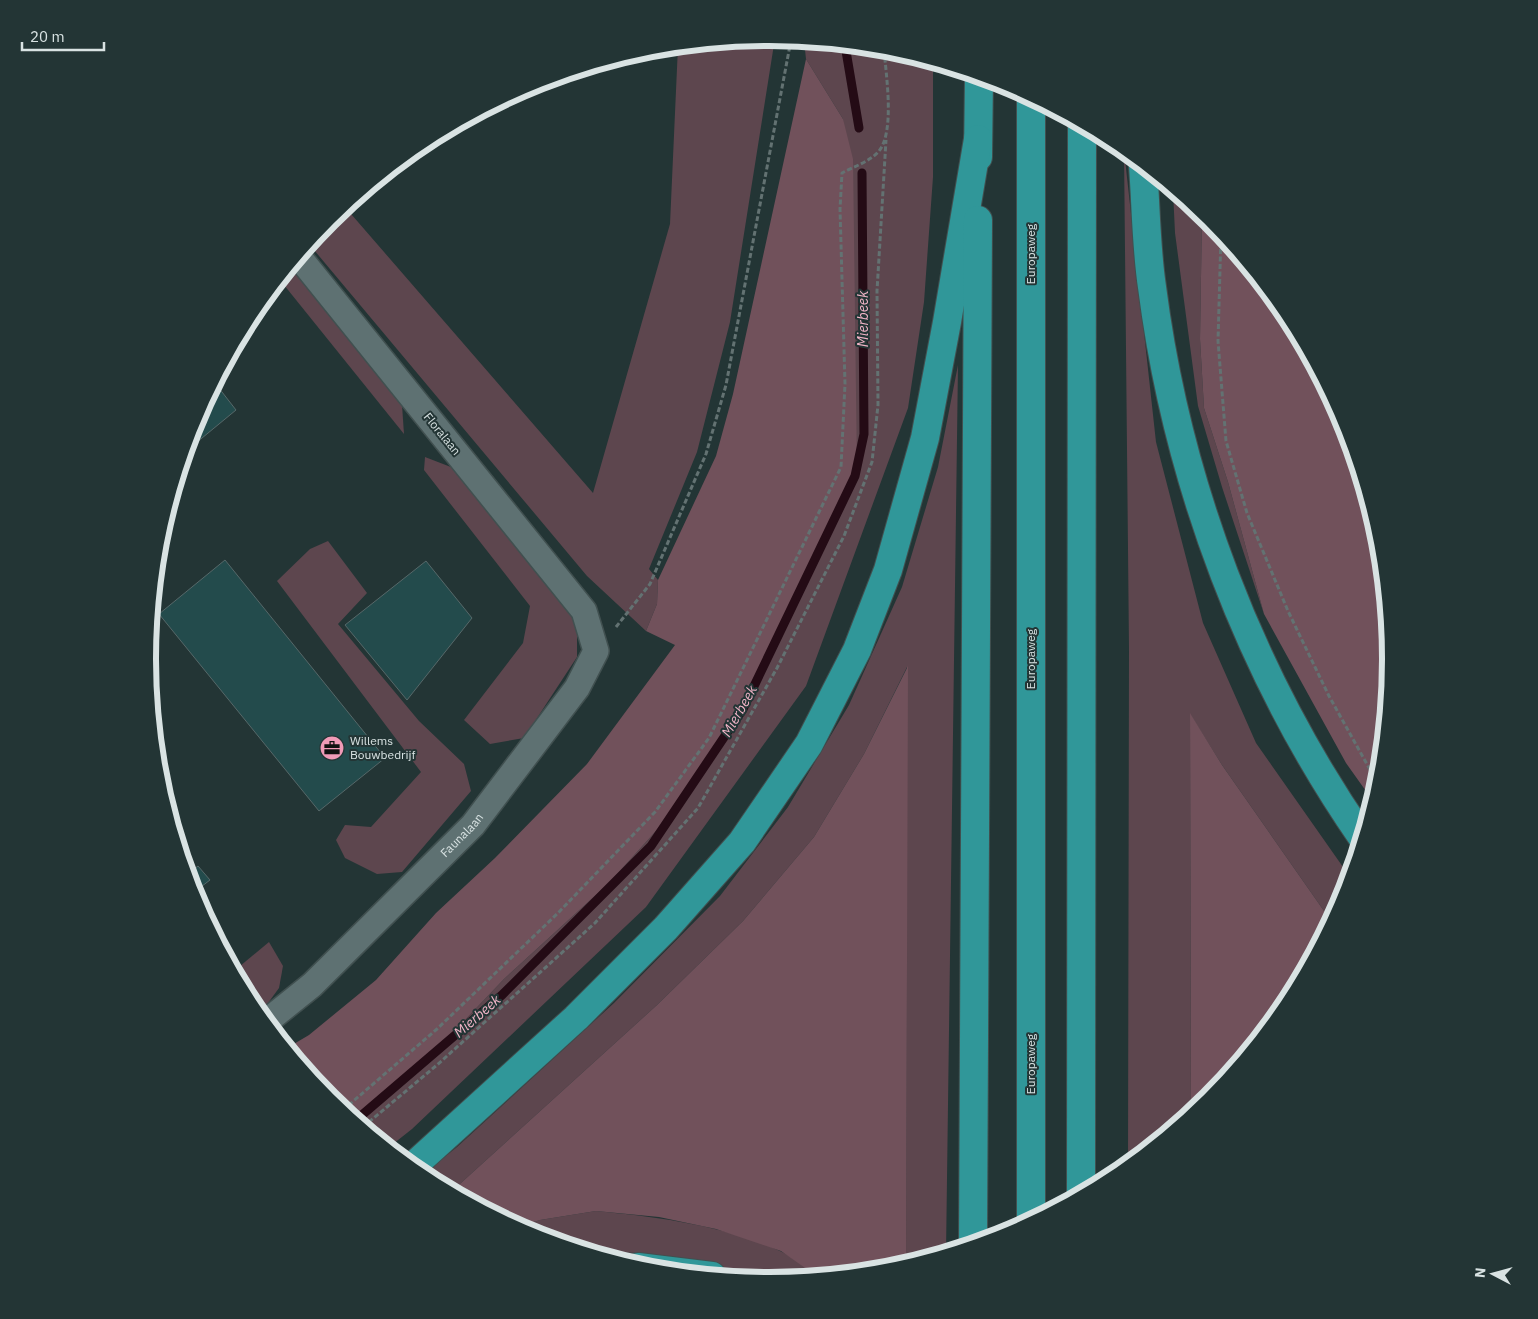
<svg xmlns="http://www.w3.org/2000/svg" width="1538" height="1319" font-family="'IBM Plex Sans',sans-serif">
	<rect width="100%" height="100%" fill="#233535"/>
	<g fill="#5d464e">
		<polygon points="769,38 775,38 730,322 697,452 649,569 658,580 657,604 646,631 587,576 309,244 329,219 345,207 593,493 670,224 678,46"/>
		<polygon points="804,41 891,50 933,63 933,177 924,302 908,408 806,686 646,907 412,1129 388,1148 354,1120 444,1042 504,979 609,883 674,811 718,748 751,690 795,594 849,489 843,119 806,59"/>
		<polygon points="1124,150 1156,442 1203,623 1256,743 1350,877 1344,898 1331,921 1222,765 1190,714 1191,1114 1128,1166 1129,649"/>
		<polygon points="1173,191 1202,214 1200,339 1204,408 1228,482 1264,614 1222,487 1198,406 1175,233"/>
		<polygon points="293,264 402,405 404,434 280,280"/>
		<polygon points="958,365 946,1253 906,1265 907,667 864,754 814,837 743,921 657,1005 451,1192 423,1177 422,1175 457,1147 614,1003 720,896 788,807 849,705 902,587 938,467"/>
		<polygon points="425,457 456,469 577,622 577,657 524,738 490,744 464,720 523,643 530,606 424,470"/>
		<polygon points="328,541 367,593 338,624 419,721 464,764 471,791 402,872 377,874 345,858 336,840 345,825 371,827 421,772 277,581 310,549"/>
		<polygon points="269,942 283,966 279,988 260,1014 252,1005 234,971"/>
		<path d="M596 1211C658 1217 722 1225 780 1251 793 1257 806 1268 818 1277L769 1281 744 1279 710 1265 652 1254 585 1250 531 1234 517 1227 540 1220Z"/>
	</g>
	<g fill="#71515b">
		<polygon points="806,59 843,119 853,159 857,469 795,594 751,690 718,748 674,811 609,883 504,979 444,1042 354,1120 329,1099 287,1048 309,1035 376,980 436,913 495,858 587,764 675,645 646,631 657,604 658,580 716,456 733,394"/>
		<polygon points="1202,214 1286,314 1344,422 1379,538 1391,660 1379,781 1373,801 1346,763 1264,614 1228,482 1204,408 1200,339"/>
		<polygon points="908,666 906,1265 890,1270 818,1277 781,1251 716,1229 659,1217 596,1211 540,1220 517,1227 451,1192 657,1005 743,921 814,837 864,754"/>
		<polygon points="1190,713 1222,765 1331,921 1286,1005 1209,1100 1191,1114"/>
	</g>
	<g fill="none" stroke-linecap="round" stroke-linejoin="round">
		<g stroke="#240b15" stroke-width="9">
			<polyline points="845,45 859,128"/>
			<polyline points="355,1121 502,995 651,846 743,709 855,476 864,434 862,173"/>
		</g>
	</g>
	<g fill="#234b4c" stroke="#566869">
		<polygon points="215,383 236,410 185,452 194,421"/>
		<polygon points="225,560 385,758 319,811 159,614"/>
		<polygon points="426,561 472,618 407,700 345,625"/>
		<polygon points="198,866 210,880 193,893 187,875"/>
	</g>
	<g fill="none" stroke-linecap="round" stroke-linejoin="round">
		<defs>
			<g id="minor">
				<path id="s1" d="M266 1022 312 985 473 825 577 688 596 651 584 611 299 257"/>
			</g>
			<g id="motorway">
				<polyline points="1031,98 1031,1221"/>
				<polyline points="978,157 979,76"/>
				<path d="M1143 166C1146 206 1146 247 1152 287 1177 482 1250 675 1362 837"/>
				<polyline points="412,1167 576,1018 666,928 742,842 809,744 857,650 888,570 925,438 947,322 978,139"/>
				<polyline points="1081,1194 1082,125"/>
				<polyline points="973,1244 978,220"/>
				<polyline points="638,1267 712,1276"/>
			</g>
		</defs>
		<use href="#minor" stroke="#415050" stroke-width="28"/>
		<use href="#motorway" stroke="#415050" stroke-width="30"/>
		<g stroke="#637272" stroke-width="3" stroke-dasharray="5 2.5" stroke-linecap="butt">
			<polyline points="1221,234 1218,341 1226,441 1247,513 1288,611 1329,696 1378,784"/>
			<polyline points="616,627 650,584 706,454 726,385 791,40"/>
			<path d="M343 1110 437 1029 558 913 655 812 709 738 841 467 845 384 840 209 842 173C853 167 871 161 879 151 895 131 886 75 884 49"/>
			<polyline points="363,1127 437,1065 595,923 698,808 777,668 844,536 872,462 878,405 877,291 886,140"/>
		</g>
		<use href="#minor" stroke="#5e7172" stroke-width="25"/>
		<use href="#motorway" stroke="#309799" stroke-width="28"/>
	</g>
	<defs>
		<symbol id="office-disc" viewBox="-11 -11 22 22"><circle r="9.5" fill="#f09ab7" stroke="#233535"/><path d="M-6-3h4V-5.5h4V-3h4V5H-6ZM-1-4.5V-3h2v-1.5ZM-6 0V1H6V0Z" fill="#111"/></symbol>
	</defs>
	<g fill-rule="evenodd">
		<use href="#office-disc" x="318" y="734" width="28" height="28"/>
	</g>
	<g text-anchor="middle" stroke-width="4" stroke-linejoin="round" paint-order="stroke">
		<g font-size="12" fill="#d9e3e3" stroke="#233535">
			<text transform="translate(1031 254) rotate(-90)" y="4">Europaweg</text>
			<text transform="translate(442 434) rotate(51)" y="4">Floralaan</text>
			<text transform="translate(1031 659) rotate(-90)" y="4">Europaweg</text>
			<text dy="4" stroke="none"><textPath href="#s1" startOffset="271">Faunalaan</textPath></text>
			<text transform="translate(1031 1064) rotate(-90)" y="4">Europaweg</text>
		</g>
		<g font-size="12" fill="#d9e3e3" stroke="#233535" text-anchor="start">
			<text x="350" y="745">Willems<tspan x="350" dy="14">Bouwbedrijf</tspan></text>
		</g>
		<g font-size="14" font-style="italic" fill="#f1b4c7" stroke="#233535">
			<text transform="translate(863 319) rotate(-90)" y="5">Mierbeek</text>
			<text transform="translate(739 711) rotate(-60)" y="5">Mierbeek</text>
			<text transform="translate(477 1016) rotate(-41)" y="5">Mierbeek</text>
		</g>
	</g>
	<path d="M0 0H1538V1319H0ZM156 659a613 613 0 1 1 1226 0a613 613 0 1 1-1226 0Z" fill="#233535" fill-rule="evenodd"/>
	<path fill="none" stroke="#d9e3e3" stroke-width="6" d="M156 659a613 613 0 1 1 1226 0a613 613 0 1 1-1226 0Z"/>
	<g transform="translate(1493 1274) rotate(276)" stroke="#233535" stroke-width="4" paint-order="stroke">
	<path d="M0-4L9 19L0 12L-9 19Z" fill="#d9e3e3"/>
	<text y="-8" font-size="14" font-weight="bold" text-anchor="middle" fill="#d9e3e3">N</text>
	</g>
	<path d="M22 42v8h82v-8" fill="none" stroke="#d9e3e3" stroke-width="2.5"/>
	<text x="30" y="42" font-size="15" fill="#d9e3e3" stroke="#233535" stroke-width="4" paint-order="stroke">20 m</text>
</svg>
